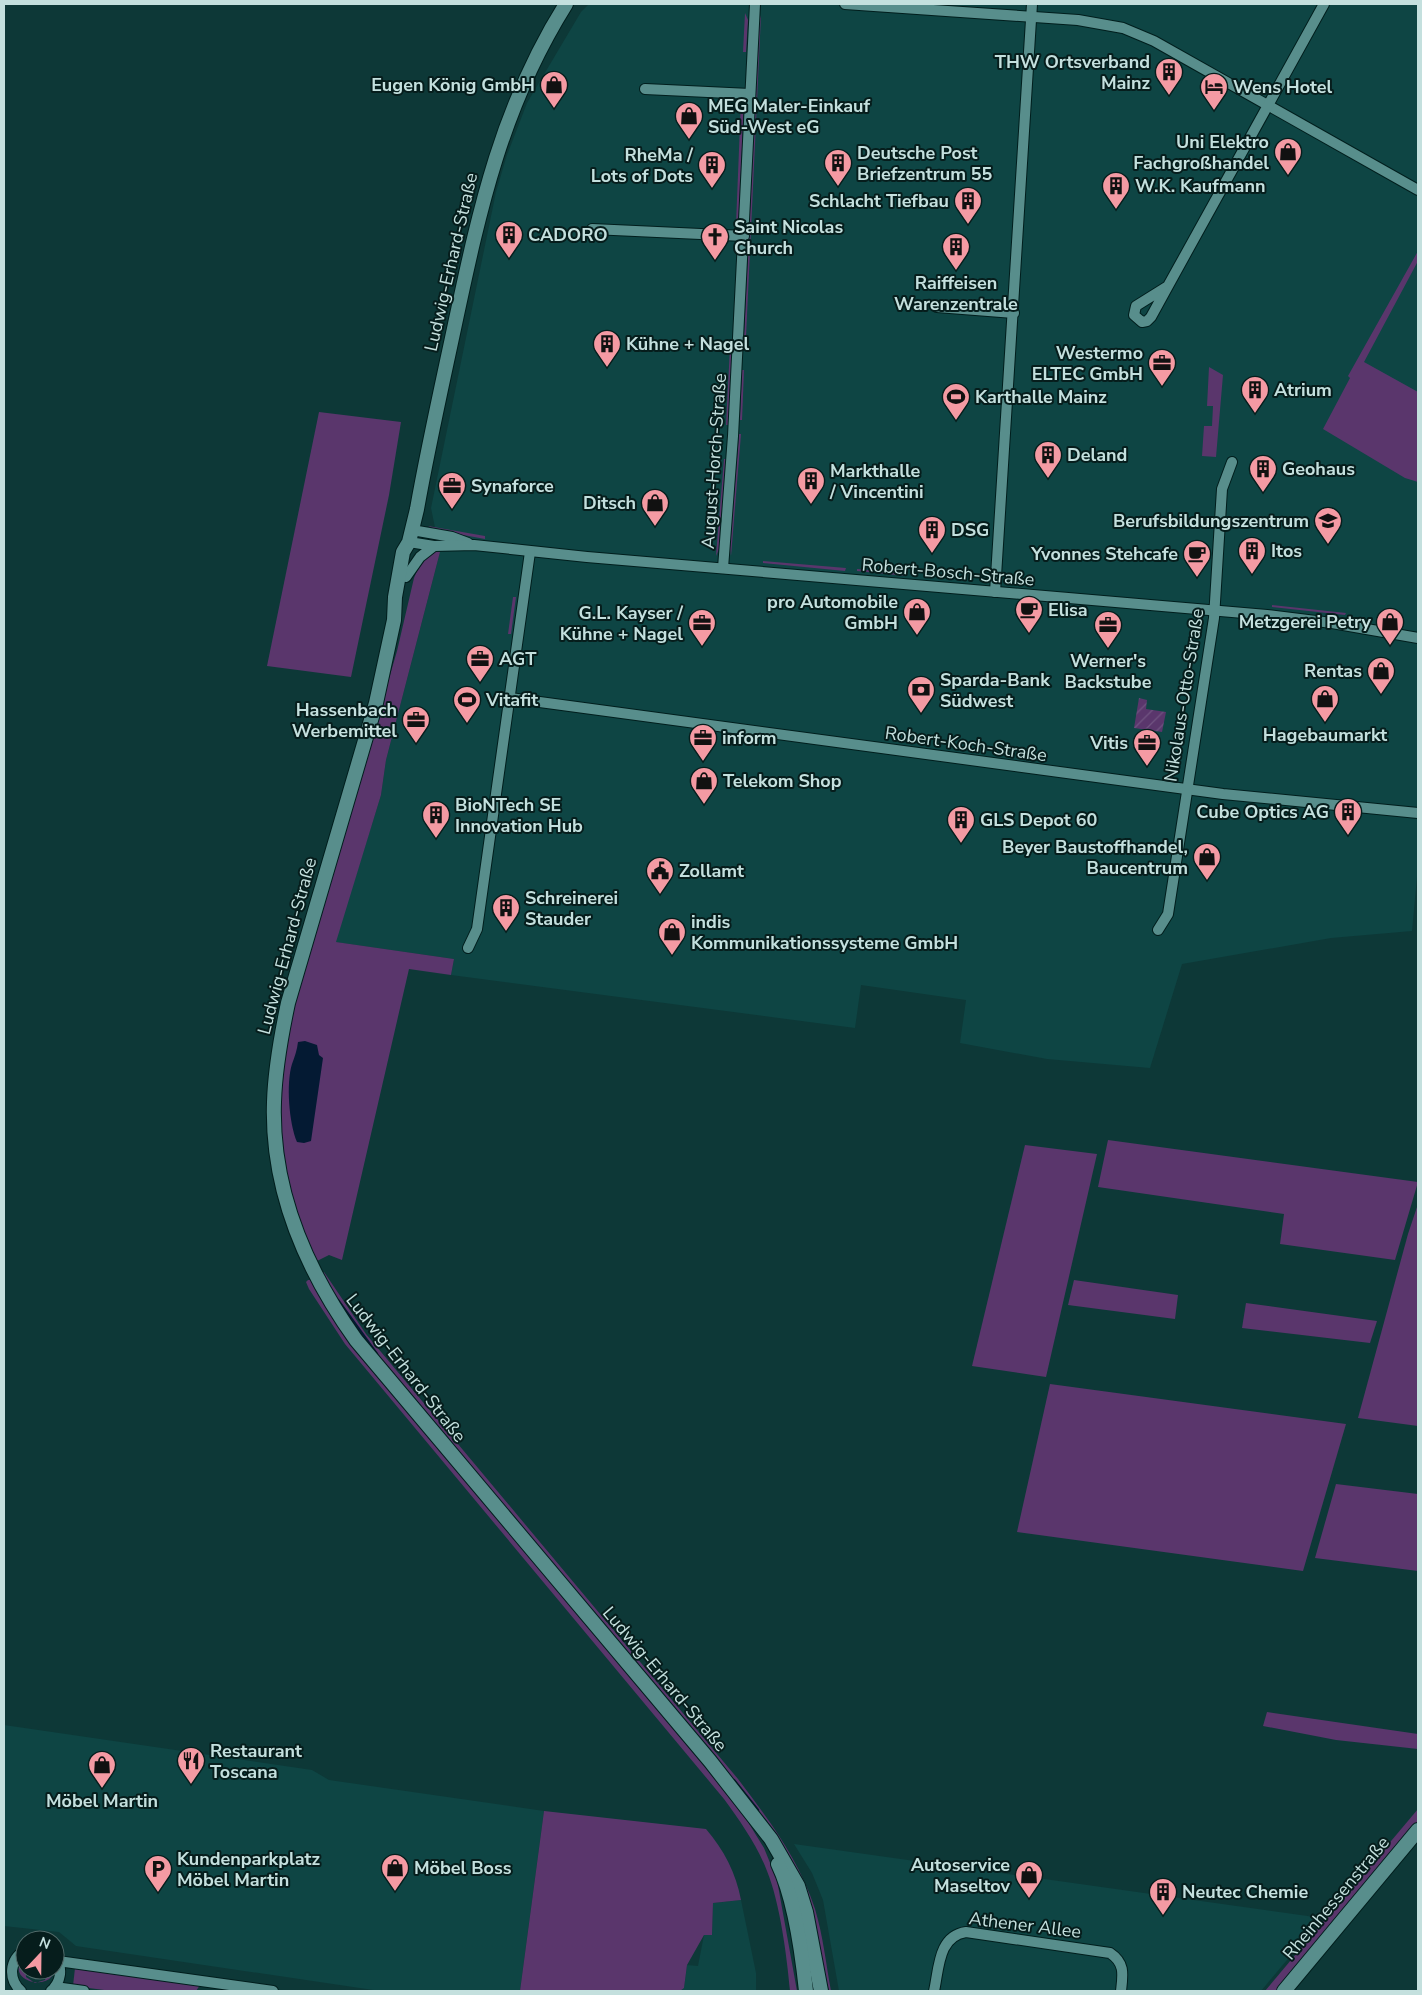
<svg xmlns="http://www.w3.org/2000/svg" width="1422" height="1995" font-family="'Nunito Sans',sans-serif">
	<defs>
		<pattern id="garden-furrows" width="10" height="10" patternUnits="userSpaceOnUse" patternTransform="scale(1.25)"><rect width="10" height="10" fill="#5a366c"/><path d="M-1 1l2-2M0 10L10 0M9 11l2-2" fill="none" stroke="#705381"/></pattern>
	</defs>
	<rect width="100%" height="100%" fill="#0d3837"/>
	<g fill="#0e4544">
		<polygon points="589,4 1418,4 1418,866 1412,931 1331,938 1182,964 1150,1068 1047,1059 960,1043 966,1000 861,985 855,1028 451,975 454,959 335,942 381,795 386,760 440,552 431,508 496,192 507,155 527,103 581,12"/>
		<polygon points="4,1725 312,1770 329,1780 544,1811 520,1991 380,1991 76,1946 59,1932 4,1926"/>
		<polygon points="794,1844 1322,1918 1261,1991 839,1991 823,1900 812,1873"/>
		<polygon points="741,1900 756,1973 756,1991 680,1991 684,1988 687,1965 698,1966 704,1935 712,1935 713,1903"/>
	</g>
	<g fill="#5a366c">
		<polygon points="745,13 748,20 746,52 743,52"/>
		<polygon points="761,15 746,337 744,337 759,22"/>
		<polygon points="741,100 744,100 739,216 736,224"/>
		<polygon points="1418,251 1418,261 1364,362 1418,392 1418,482 1405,478 1323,429 1350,378 1348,376"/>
		<polygon points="730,347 733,347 729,425 726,425"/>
		<polygon points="1209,367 1223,375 1216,457 1202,456 1204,426 1212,426 1213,406 1207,406"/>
		<polygon points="742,370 744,370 742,420 740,420"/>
		<polygon points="319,412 401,422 389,495 351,677 267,666"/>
		<polygon points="739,434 741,434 731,556 730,548"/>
		<polygon points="724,459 726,459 719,549 716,556"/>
		<polygon points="428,526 485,536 485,539 436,530"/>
		<polygon points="436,551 440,552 386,760 381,795 336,942 454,959 451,975 409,969 342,1260 329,1255 317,1261 303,1236 294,1210 282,1149 279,1100 286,1032 397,651 414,578 422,559"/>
		<polygon points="763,561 846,568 845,571 763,563"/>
		<polygon points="857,569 907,573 907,576 857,571"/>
		<polygon points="513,597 516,597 511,634 508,634"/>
		<polygon points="1272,605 1346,613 1345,615 1272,607"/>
		<polygon points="1108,1140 1418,1182 1395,1260 1280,1244 1284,1214 1098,1187"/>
		<polygon points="1025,1145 1097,1154 1046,1377 972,1366"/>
		<polygon points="1418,1204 1418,1426 1358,1418 1408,1234"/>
		<path d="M324 1272 366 1334 738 1779C769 1820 799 1859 815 1909 823 1935 826 1964 831 1991H829L827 1984C814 1914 807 1879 766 1820L360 1337 320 1275Z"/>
		<path d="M308 1280H312L743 1814 764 1848 777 1880 797 1991H790C787 1957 780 1903 767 1871 757 1845 740 1821 724 1799L345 1344 309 1289 306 1282Z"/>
		<polygon points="1074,1280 1178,1295 1175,1319 1068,1305"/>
		<polygon points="1246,1303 1377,1321 1370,1343 1242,1328"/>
		<polygon points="1050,1384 1346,1424 1303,1571 1017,1532"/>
		<polygon points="1336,1484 1418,1494 1418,1571 1315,1558"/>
		<polygon points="1267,1712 1418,1734 1418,1749 1336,1740 1263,1726"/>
		<polygon points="1418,1809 1418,1824 1278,1991 1265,1991"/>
		<path d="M544 1811 706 1829C724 1850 736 1873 741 1900L713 1903 712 1935H704L687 1965 684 1988 680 1991H520Z"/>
		<path d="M25 1956 26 1977 35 1983 45 1980 49 1970H55V1965C57 1995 0 1982 25 1956Z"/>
		<polygon points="75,1968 200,1985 196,1991 112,1991 73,1986"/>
	</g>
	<polygon fill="url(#garden-furrows)" points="1139,698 1147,700 1146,709 1166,712 1162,732 1134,728"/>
	<path fill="#041a33" d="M305 1041 317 1045 319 1055 323 1058 311 1141 304 1143 297 1142C289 1123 286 1083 292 1064 295 1056 297 1050 298 1042Z"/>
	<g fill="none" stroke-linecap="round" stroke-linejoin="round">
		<g stroke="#041a33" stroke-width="2.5">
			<polyline points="338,1300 377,1354"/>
			<polyline points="734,1780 758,1810"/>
		</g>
		<defs>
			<g id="street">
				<polyline points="845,4 1078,20 1123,28 1154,41 1418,190"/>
				<polyline points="645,89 750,94"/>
				<polyline points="592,229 744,236"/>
				<polyline points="1168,286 1136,306 1134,315 1142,322 1147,321 1151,317 1168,286 1324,4"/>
				<polyline points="937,307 1014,313"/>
				<polyline points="412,530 452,537 468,543"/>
				<polyline points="409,542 434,546 474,545 587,557 1267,615 1332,623 1418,638"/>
				<polyline points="723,568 733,436 755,4"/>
				<polyline points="406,577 420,557 434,546"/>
				<polyline points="995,592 1032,4"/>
				<polyline points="510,698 1223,794 1418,813"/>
				<polyline points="1158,930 1168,914 1214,618 1222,489 1232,462"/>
				<polyline points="468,948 477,929 530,552"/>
				<polyline points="58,1961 273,1991"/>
				<polyline points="55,1987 84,1991"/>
				<path d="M21 1991C8 1979 9 1960 25 1950"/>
				<path d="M51 1991C61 1982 63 1969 56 1957"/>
				<path d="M934 1991C939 1969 938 1936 966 1932L1110 1953C1125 1963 1123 1974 1121 1991"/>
			</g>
			<g id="secondary">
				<path d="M566 4C502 106 480 207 455 324 442 385 428 447 417 509L409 542 403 552 395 597 394 620 376 703 288 1003C281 1036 275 1068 274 1102 271 1189 306 1270 356 1340L710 1761 771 1839 798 1886 806 1912 821 1991"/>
				<path d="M778 1864C795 1899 802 1953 806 1991"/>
				<polyline points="1284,1991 1418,1830"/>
			</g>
		</defs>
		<use href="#street" stroke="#011e1d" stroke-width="12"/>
		<use href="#secondary" stroke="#011e1d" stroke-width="16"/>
		<use href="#street" stroke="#588e8c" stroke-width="10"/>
		<use href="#secondary" stroke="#588e8c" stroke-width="14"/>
	</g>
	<defs>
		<symbol id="building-pin" viewBox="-11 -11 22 30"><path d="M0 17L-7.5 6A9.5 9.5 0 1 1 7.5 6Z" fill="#f49aa3" stroke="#061d1c"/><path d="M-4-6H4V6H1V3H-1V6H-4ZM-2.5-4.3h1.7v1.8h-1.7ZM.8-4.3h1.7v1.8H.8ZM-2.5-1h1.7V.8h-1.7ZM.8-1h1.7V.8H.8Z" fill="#111"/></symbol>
		<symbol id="shop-pin" viewBox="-11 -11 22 30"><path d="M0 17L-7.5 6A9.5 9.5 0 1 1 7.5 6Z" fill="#f49aa3" stroke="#061d1c"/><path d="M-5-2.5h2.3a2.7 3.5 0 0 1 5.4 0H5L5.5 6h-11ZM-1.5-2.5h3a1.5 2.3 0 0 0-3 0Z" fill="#111"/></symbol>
		<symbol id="hotel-pin" viewBox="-11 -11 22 30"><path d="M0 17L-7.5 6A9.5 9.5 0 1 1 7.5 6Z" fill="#f49aa3" stroke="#061d1c"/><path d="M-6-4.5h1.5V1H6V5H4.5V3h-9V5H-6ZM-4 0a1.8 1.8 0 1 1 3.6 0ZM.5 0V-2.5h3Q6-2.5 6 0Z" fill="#111"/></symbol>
		<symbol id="church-pin" viewBox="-11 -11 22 30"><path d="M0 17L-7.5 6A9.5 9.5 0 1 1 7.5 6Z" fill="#f49aa3" stroke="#061d1c"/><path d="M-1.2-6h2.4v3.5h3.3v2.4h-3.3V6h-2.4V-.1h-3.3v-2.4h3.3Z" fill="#111"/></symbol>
		<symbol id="office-pin" viewBox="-11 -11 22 30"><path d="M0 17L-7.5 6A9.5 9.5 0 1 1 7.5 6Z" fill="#f49aa3" stroke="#061d1c"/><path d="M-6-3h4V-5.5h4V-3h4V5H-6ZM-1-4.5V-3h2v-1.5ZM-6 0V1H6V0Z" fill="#111"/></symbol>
		<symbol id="stadium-pin" viewBox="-11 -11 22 30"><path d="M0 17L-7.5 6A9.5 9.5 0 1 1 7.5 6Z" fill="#f49aa3" stroke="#061d1c"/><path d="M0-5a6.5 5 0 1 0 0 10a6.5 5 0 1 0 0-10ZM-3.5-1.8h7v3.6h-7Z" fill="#111"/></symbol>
		<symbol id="university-pin" viewBox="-11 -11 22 30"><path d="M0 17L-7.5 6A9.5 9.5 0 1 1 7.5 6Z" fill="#f49aa3" stroke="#061d1c"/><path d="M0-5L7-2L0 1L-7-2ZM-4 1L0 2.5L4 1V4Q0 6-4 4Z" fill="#111"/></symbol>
		<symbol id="cafe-pin" viewBox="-11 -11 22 30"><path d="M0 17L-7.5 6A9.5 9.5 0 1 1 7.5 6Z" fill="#f49aa3" stroke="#061d1c"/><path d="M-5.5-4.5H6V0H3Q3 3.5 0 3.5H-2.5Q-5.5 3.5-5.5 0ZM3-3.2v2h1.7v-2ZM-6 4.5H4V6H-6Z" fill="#111"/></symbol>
		<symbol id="bank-pin" viewBox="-11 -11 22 30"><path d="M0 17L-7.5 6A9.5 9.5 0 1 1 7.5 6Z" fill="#f49aa3" stroke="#061d1c"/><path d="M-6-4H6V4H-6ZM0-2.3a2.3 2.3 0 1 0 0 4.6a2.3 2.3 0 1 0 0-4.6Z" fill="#111"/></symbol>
		<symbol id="civic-pin" viewBox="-11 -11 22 30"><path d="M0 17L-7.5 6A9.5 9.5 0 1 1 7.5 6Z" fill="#f49aa3" stroke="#061d1c"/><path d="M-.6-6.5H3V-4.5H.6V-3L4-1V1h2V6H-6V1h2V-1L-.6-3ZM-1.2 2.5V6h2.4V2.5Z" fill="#111"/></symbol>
		<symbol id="restaurant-pin" viewBox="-11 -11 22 30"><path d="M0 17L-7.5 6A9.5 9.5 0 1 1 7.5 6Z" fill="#f49aa3" stroke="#061d1c"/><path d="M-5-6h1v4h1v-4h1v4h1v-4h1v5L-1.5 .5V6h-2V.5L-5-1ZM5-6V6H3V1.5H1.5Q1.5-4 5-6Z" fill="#111"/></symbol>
		<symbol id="parking-pin" viewBox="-11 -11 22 30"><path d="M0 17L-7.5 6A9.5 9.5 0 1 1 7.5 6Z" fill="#f49aa3" stroke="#061d1c"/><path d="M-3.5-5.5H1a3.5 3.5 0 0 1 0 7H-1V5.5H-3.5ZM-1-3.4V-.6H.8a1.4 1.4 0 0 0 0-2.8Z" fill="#111"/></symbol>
	</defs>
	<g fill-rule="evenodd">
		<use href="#building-pin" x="1153" y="56" width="32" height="43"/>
		<use href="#shop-pin" x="538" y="69" width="32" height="43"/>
		<use href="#hotel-pin" x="1198" y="71" width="32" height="43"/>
		<use href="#shop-pin" x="673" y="100" width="32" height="43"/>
		<use href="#shop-pin" x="1272" y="136" width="32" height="43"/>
		<use href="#building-pin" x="822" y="147" width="32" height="43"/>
		<use href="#building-pin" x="696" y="149" width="32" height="43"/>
		<use href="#building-pin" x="1100" y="170" width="32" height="43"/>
		<use href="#building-pin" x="952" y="185" width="32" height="43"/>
		<use href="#building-pin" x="493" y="219" width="32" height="43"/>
		<use href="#church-pin" x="699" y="221" width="32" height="43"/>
		<use href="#building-pin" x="940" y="231" width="32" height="43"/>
		<use href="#building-pin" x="591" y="328" width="32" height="43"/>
		<use href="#office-pin" x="1146" y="347" width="32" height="43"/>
		<use href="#building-pin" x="1239" y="374" width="32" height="43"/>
		<use href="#stadium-pin" x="940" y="381" width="32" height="43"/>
		<use href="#building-pin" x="1032" y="439" width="32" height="43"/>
		<use href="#building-pin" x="1247" y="453" width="32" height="43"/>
		<use href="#building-pin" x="795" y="465" width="32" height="43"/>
		<use href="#office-pin" x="436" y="470" width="32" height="43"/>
		<use href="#shop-pin" x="639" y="487" width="32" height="43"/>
		<use href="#university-pin" x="1312" y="505" width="32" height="43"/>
		<use href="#building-pin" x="916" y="514" width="32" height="43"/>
		<use href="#building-pin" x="1236" y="535" width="32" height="43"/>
		<use href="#cafe-pin" x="1181" y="538" width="32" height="43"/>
		<use href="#cafe-pin" x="1013" y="594" width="32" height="43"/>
		<use href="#shop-pin" x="901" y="596" width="32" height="43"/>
		<use href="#shop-pin" x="1374" y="606" width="32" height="43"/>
		<use href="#office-pin" x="686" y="607" width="32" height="43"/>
		<use href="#office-pin" x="1092" y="609" width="32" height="43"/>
		<use href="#office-pin" x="464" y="643" width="32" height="43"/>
		<use href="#shop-pin" x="1365" y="655" width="32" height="43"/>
		<use href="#bank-pin" x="905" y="674" width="32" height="43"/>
		<use href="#shop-pin" x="1309" y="683" width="32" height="43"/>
		<use href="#stadium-pin" x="451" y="684" width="32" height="43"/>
		<use href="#office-pin" x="400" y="704" width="32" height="43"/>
		<use href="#office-pin" x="687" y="722" width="32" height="43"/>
		<use href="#office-pin" x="1131" y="727" width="32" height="43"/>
		<use href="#shop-pin" x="688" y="765" width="32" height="43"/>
		<use href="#building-pin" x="1332" y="796" width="32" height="43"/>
		<use href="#building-pin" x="420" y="799" width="32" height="43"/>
		<use href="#building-pin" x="945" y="804" width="32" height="43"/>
		<use href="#shop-pin" x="1191" y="841" width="32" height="43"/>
		<use href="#civic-pin" x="644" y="855" width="32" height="43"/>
		<use href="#building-pin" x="490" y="892" width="32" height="43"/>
		<use href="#shop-pin" x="656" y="916" width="32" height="43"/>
		<use href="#restaurant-pin" x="175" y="1745" width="32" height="43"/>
		<use href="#shop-pin" x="86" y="1749" width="32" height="43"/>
		<use href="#shop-pin" x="379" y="1852" width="32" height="43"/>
		<use href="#parking-pin" x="142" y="1853" width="32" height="43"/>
		<use href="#shop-pin" x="1013" y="1859" width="32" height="43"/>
		<use href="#building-pin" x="1147" y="1876" width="32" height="43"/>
	</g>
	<g text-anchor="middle" stroke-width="4" stroke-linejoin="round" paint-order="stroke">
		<g font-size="18" font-weight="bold" fill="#c4e0de" stroke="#061d1c" text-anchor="start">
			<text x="1150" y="68" text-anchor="end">THW Ortsverband<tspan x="1150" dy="21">Mainz</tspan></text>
			<text x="535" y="91" text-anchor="end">Eugen König GmbH</text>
			<text x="1233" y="93">Wens Hotel</text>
			<text x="708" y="112">MEG Maler-Einkauf<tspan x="708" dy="21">Süd-West eG</tspan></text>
			<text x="1269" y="148" text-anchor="end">Uni Elektro<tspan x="1269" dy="21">Fachgroßhandel</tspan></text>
			<text x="857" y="159">Deutsche Post<tspan x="857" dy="21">Briefzentrum 55</tspan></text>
			<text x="693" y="161" text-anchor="end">RheMa /<tspan x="693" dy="21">Lots of Dots</tspan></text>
			<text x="1135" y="192">W.K. Kaufmann</text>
			<text x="949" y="207" text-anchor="end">Schlacht Tiefbau</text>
			<text x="734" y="233">Saint Nicolas<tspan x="734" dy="21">Church</tspan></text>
			<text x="528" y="241">CADORO</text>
			<text x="956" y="289" text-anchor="middle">Raiffeisen<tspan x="956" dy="21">Warenzentrale</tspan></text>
			<text x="626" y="350">Kühne + Nagel</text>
			<text x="1143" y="359" text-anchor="end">Westermo<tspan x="1143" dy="21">ELTEC GmbH</tspan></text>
			<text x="1274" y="396">Atrium</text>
			<text x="975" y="403">Karthalle Mainz</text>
			<text x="1067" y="461">Deland</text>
			<text x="1282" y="475">Geohaus</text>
			<text x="830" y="477">Markthalle<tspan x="830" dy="21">/ Vincentini</tspan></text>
			<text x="471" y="492">Synaforce</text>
			<text x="636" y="509" text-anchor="end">Ditsch</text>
			<text x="1309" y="527" text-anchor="end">Berufsbildungszentrum</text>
			<text x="951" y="536">DSG</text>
			<text x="1271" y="557">Itos</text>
			<text x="1178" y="560" text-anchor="end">Yvonnes Stehcafe</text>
			<text x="898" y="608" text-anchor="end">pro Automobile<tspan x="898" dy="21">GmbH</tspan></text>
			<text x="1048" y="616">Elisa</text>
			<text x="683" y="619" text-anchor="end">G.L. Kayser /<tspan x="683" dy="21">Kühne + Nagel</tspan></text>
			<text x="1371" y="628" text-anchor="end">Metzgerei Petry</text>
			<text x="499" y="665">AGT</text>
			<text x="1108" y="667" text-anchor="middle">Werner's<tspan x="1108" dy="21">Backstube</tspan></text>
			<text x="1362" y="677" text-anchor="end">Rentas</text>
			<text x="940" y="686">Sparda-Bank<tspan x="940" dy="21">Südwest</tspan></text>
			<text x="486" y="706">Vitafit</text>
			<text x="397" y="716" text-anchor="end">Hassenbach<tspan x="397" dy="21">Werbemittel</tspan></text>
			<text x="1325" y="741" text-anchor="middle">Hagebaumarkt</text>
			<text x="722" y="744">inform</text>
			<text x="1128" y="749" text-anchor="end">Vitis</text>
			<text x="723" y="787">Telekom Shop</text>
			<text x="455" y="811">BioNTech SE<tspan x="455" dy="21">Innovation Hub</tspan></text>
			<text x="1329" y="818" text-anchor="end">Cube Optics AG</text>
			<text x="980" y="826">GLS Depot 60</text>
			<text x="1188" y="853" text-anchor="end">Beyer Baustoffhandel,<tspan x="1188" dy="21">Baucentrum</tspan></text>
			<text x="679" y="877">Zollamt</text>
			<text x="525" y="904">Schreinerei<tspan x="525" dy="21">Stauder</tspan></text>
			<text x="691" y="928">indis<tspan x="691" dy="21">Kommunikationssysteme GmbH</tspan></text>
			<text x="210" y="1757">Restaurant<tspan x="210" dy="21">Toscana</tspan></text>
			<text x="102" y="1807" text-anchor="middle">Möbel Martin</text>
			<text x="177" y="1865">Kundenparkplatz<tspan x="177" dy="21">Möbel Martin</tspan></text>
			<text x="1010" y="1871" text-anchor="end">Autoservice<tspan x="1010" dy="21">Maseltov</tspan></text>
			<text x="414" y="1874">Möbel Boss</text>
			<text x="1182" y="1898">Neutec Chemie</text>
		</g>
		<g font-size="18" fill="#c4e0de" stroke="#061d1c">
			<text transform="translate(451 262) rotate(-77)" y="6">Ludwig-Erhard-Straße</text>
			<text transform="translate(714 461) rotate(-86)" y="6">August-Horch-Straße</text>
			<text transform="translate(948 572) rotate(5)" y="6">Robert-Bosch-Straße</text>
			<text transform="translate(1184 695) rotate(-81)" y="6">Nikolaus-Otto-Straße</text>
			<text transform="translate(966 744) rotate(8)" y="6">Robert-Koch-Straße</text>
			<text transform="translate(287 946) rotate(-75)" y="6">Ludwig-Erhard-Straße</text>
			<text transform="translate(406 1368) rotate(52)" y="6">Ludwig-Erhard-Straße</text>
			<text transform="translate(665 1679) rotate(50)" y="6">Ludwig-Erhard-Straße</text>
			<text transform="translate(1336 1898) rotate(-50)" y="6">Rheinhessenstraße</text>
			<text transform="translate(1025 1925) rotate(7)" y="6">Athener Allee</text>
		</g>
	</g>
	<rect width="1422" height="1995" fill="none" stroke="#c4e0de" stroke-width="10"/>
	<g transform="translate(40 1955) rotate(22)"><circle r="24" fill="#061d1c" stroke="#526b6a"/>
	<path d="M0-4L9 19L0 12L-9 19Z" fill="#f49aa3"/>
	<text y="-8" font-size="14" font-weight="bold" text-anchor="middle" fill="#c4e0de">N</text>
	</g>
</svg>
